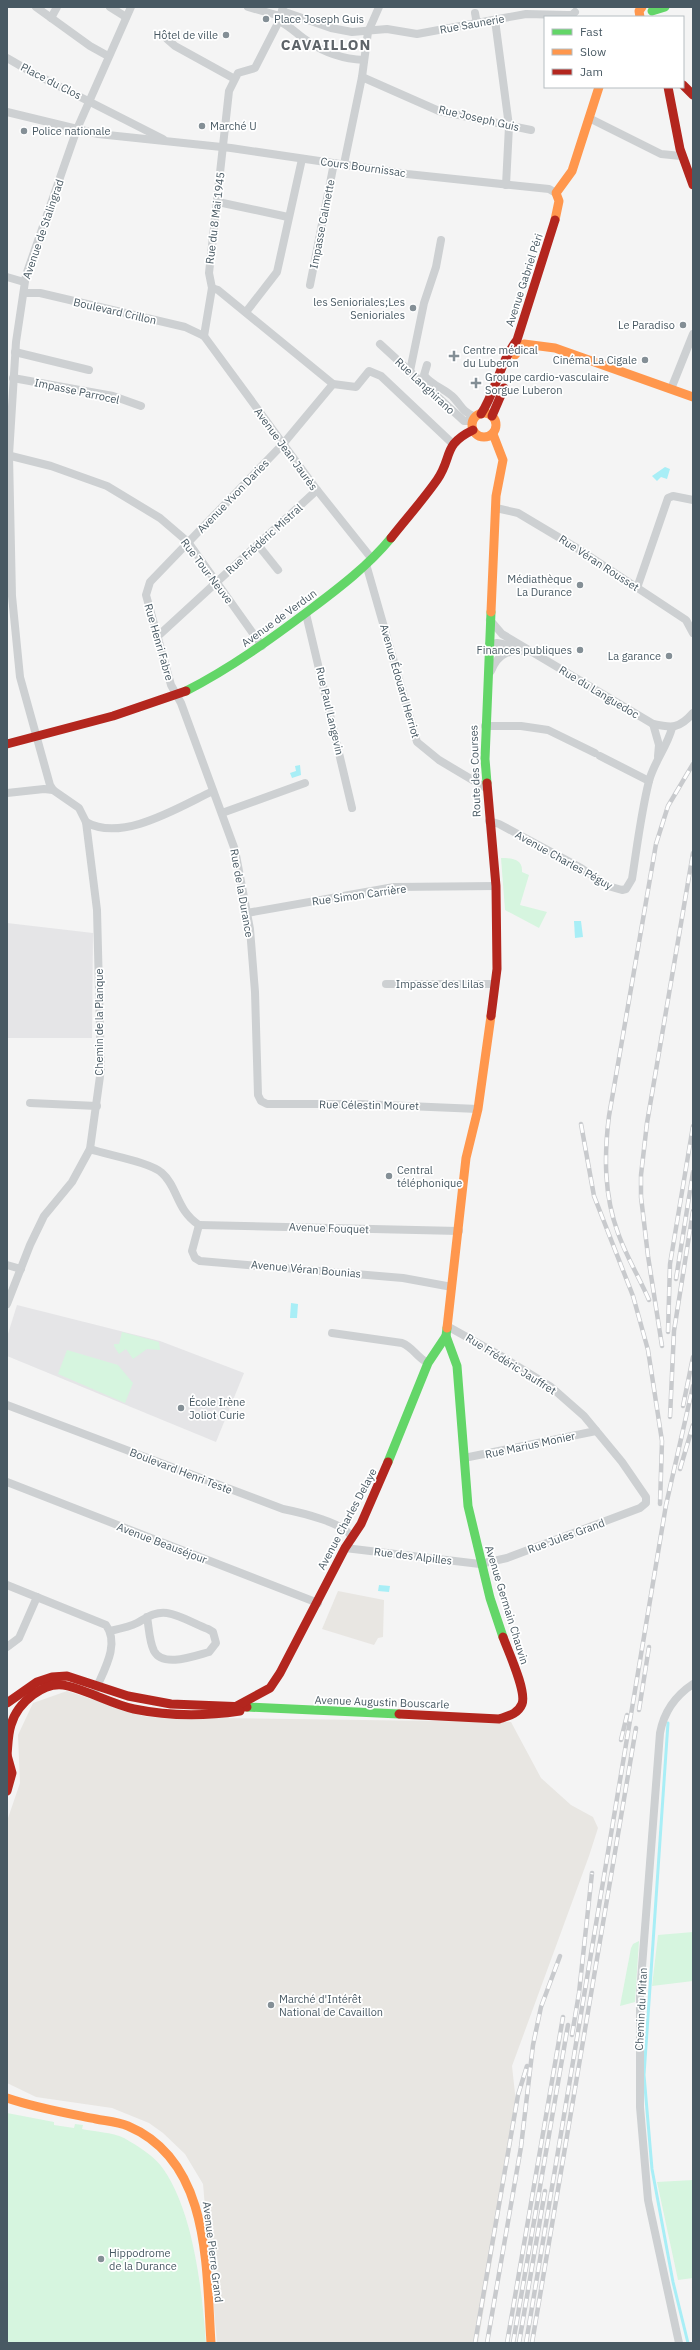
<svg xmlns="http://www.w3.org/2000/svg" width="700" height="2350" font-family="'IBM Plex Sans',sans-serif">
	<rect width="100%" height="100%" fill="#f4f4f4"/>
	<g fill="#e8e6e2">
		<polygon points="338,1591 384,1600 383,1637 378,1638 374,1645 322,1629"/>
		<polygon points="67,1691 147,1717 511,1722 541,1778 571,1805 593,1817 598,1828 589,1856 512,2066 517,2112 478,2343 217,2343 203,2184 185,2154 163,2133 149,2123 112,2108 36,2097 7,2083 7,1821 20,1783 18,1735 33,1703"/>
	</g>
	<g fill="#e5e5e7">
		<polygon points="7,923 93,933 92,1038 7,1038"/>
		<polygon points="17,1305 160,1341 244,1373 216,1442 7,1356 7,1337"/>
	</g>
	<g fill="#d6f5df">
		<path d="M501 858C512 858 523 859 522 872L529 875 520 905 547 912 539 928 505 910Z"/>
		<polygon points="122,1332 159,1342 160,1350 147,1349 133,1359 126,1349 119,1354 114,1346 114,1344 119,1344"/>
		<polygon points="67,1350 118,1365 133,1383 125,1403 58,1374"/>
		<polygon points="693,1932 693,1981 652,1986 658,1935"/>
		<polygon points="639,1941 635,2002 620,2006 631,1948 633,1944"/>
		<path d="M7 2113 54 2122V2125L74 2128 75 2124 83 2125 82 2129C95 2132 112 2132 124 2138 138 2146 156 2157 164 2170 194 2214 202 2291 206 2343H7Z"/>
		<polygon points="693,2180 693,2278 678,2280 657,2182"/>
	</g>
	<g fill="#a8eef6">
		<polygon points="665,467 670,469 667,479 661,477 657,481 652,476"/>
		<polygon points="300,765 301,775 292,778 290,773 296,771 295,766"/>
		<polygon points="574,921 581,921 583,937 575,938"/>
		<polygon points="291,1303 298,1304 297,1318 290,1318"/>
		<polygon points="379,1585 390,1586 389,1592 378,1591"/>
	</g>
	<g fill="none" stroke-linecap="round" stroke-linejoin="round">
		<polyline stroke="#a8eef6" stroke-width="3" points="668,1723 644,2075 652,2169 673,2282 688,2343"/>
		<g stroke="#cdd0d2" stroke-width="8">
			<polyline points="36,7 90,46 108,56"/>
			<polyline points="110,7 126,17"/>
			<polyline points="248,7 280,16"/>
			<polyline points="282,11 331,28 352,32 387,29 417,34 526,14 567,15 572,15 575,12"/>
			<polyline points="475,13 477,24"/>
			<polyline points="51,18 57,7"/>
			<polyline points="495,20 509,126 506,185"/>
			<path d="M279 21C292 27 297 35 309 42 325 53 344 59 364 60"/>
			<polyline points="167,39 175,46 233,78"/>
			<polyline points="7,58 33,73 163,139"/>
			<polyline points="362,77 439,111 531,130"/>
			<polyline points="7,112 98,134 231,148 407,174 549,189 556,193"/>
			<polyline points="589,118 661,154 681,156"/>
			<polyline points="344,164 362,77 368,32 379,7"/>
			<polyline points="218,202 288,217"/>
			<polyline points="7,277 24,282"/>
			<polyline points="310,285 334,163"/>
			<polyline points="212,288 218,290 333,384 356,387 369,371 381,376 453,444"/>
			<polyline points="25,293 40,293 185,327 204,336 317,490 372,559"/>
			<polyline points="246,312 277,272 302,159"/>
			<polyline points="204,336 212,288 209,273 229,91 238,73 255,68 279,21 283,7"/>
			<polyline points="380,344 464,421 472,421"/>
			<polyline points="15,352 89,370"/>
			<path d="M427 365 424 375C432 386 446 389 454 398 463 408 461 410 475 417"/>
			<polyline points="410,371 424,303 436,267 441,240"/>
			<polyline points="13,378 113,396 141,406"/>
			<polyline points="333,384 283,444 150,582 146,595 171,685 181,703 235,850 250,929 255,992 258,1095 261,1101 267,1104 360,1104 478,1109"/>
			<polyline points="671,389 693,334"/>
			<polyline points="7,455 51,466 107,486 160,518 188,542 262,646"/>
			<polyline points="496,508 518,513 580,550 686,620 693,633"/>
			<polyline points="258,545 278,570"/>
			<polyline points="366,564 417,742 439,760 486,788"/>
			<polyline points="637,588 668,498 673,496 693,500"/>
			<polyline points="306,614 352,808"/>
			<path d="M490 620 502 634 653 724C672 728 679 729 693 713"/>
			<polyline points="158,636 317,490"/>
			<polyline points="489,645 497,643 519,647"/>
			<path d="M491 671C499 651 509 651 529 650"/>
			<polyline points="653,724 659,745 658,756"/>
			<polyline points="485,726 521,726 548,730 595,753"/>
			<polyline points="600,756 649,781"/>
			<polyline points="7,793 44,789 53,790"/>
			<polyline points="222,813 305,783"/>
			<path d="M489 821 499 824 581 868 608 886 622 890 626 889 632 879C637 847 641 813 649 781 654 762 667 747 672 728"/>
			<path d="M86 822C122 843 179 807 213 791"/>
			<polyline points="247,913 394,887 496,886"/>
			<polyline points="386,984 495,984"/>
			<polyline points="30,1103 97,1106"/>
			<path d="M90 1149C107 1155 150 1162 162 1173 178 1187 176 1210 199 1225"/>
			<polyline points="199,1225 192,1251 195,1258 200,1261 403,1278 452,1287"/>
			<polyline points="199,1225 459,1231"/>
			<polyline points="7,1265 21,1269"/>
			<polyline points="7,1304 30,1245 44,1216 72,1182 90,1149 101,1069 97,910 86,822 79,808 53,790 50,785 20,677 12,596 9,455 16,342 26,275 77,129 131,7"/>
			<path d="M332 1333 402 1343C413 1347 417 1358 428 1363"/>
			<path d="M7 1405 283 1509C298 1512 347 1523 352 1538"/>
			<polyline points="464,1458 596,1431"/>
			<polyline points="7,1482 318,1603"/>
			<polyline points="345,1548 480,1564 507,1558 640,1508 646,1503 646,1497 622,1462 584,1416 551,1387 501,1356 447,1326"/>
			<path d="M7 1585 106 1625C120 1644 104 1670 96 1689"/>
			<path d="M110 1631C119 1629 129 1627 137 1623 146 1618 156 1611 167 1613 180 1615 195 1624 208 1629L213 1632 216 1643 209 1652C194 1656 163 1668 154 1651 149 1641 149 1627 147 1617"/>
			<polyline points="7,1647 19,1638 37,1597"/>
			<path d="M679 2343 648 2200 640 2107V1993L660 1733C664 1711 675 1696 693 1684"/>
		</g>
		<g stroke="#63d668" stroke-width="9">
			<polyline points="652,11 665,7"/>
			<path d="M186 691C231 668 271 639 311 609 339 588 369 565 391 538"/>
			<polyline points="487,783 485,759 491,612"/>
			<polyline points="447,1328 446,1336 457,1366 468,1506 490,1598 503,1637"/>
			<polyline points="388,1462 428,1363 446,1336"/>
			<polyline points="247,1707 399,1714"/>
		</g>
		<g stroke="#ff974d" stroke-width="9">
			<polyline points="640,17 639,11 642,7"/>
			<polyline points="555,220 559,201 556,193 572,171 599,87"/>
			<polyline points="515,355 524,344 555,348 693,397"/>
			<circle cx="484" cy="425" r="12"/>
			<polyline points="491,612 496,496 503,460 493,434"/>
			<polyline points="447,1328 466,1158 478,1109 491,1016"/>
			<path d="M7 2098C36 2108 66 2113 96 2119 106 2121 118 2122 128 2126 211 2161 206 2268 211 2343"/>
		</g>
		<g stroke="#b3261e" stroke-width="9">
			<polyline points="683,85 693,95"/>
			<polyline points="668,87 680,149 693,185"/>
			<path d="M481 414C496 391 500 362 517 340L555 220"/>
			<polyline points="492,416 504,388"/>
			<path d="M391 538C406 519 423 500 437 480 453 457 442 445 473 430"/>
			<polyline points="7,744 113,716 186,691"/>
			<polyline points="487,783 496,886 497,969 491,1016"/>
			<polyline points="7,1703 37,1682 52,1677 67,1676 128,1696 171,1704 247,1707"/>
			<polyline points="235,1707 270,1688 280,1673 345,1548 361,1524 388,1462"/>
			<path d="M399 1714 499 1719C508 1716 518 1714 522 1704 527 1691 508 1651 503 1637"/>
			<path d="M7 1755C8 1745 8 1734 11 1725 17 1703 45 1679 68 1686 91 1692 112 1704 134 1709 168 1716 206 1716 240 1711"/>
			<polyline points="7,1755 12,1773 7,1791"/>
		</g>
		<defs>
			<g id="rail">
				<polyline points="581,1124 594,1196 633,1296 648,1350 662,1441 660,1504"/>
				<polyline points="676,1279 693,1172"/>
				<path d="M649 1300C639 1277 626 1256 618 1233 604 1195 604 1156 609 1116L656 844 668 806 693 764"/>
				<polyline points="668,1332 670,1264 693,1126"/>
				<polyline points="662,1346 648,1256 641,1197 641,1175 647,1123 693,853"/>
				<polyline points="683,1406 693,1357"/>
				<polyline points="670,1417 674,1331 693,1211"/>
				<polyline points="680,1469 693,1425"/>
				<polyline points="639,1710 649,1647"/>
				<polyline points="621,1740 627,1715"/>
				<polyline points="572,2035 579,1993 592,1873"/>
				<polyline points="475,2343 518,2095 527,2066"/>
				<polyline points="487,2343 521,2147 533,2045 541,2007 560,1956"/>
				<polyline points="507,2343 563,2017"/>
				<polyline points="513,2343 568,2025"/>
				<polyline points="519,2343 545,2191"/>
				<polyline points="526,2343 666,1505 693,1386"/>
				<polyline points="532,2343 636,1728"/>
			</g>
		</defs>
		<use href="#rail" stroke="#c8cacd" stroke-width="4.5"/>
		<use href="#rail" stroke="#fff" stroke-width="3" stroke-dasharray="9" stroke-linecap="butt"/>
	</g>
	<g fill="#848f96" stroke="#fff" stroke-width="1.5">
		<circle cx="266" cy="19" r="4"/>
		<circle cx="226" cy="35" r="4"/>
		<circle cx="202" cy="126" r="4"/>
		<circle cx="24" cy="131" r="4"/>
		<circle cx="413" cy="308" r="4"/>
		<circle cx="683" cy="325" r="4"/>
		<path d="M452 350h4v4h4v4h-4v4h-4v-4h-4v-4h4z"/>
		<circle cx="645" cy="360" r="4"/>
		<path d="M474 377h4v4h4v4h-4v4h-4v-4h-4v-4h4z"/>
		<circle cx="580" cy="585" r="4"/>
		<circle cx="580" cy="650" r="4"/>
		<circle cx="669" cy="656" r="4"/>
		<circle cx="389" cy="1176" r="4"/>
		<circle cx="181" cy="1408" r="4"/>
		<circle cx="271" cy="2005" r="4"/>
		<circle cx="101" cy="2259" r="4"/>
	</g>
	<g text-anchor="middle" stroke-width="3.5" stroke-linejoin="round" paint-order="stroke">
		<g font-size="11" fill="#485963" stroke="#fff" text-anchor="start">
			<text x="274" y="23">Place Joseph Guis</text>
			<text x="218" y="39" text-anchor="end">Hôtel de ville</text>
			<text x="210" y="130">Marché U</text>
			<text x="32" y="135">Police nationale</text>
			<text x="405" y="306" text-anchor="end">les Senioriales;Les<tspan x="405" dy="13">Senioriales</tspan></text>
			<text x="675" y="329" text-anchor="end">Le Paradiso</text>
			<text x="463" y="354">Centre médical<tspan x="463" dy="13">du Luberon</tspan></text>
			<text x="637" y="364" text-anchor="end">Cinéma La Cigale</text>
			<text x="485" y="381">Groupe cardio-vasculaire<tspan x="485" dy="13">Sorgue Luberon</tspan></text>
			<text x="572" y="583" text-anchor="end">Médiathèque<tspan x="572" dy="13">La Durance</tspan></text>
			<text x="572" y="654" text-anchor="end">Finances publiques</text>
			<text x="661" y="660" text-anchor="end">La garance</text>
			<text x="397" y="1174">Central<tspan x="397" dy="13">téléphonique</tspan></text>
			<text x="189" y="1406">École Irène<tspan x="189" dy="13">Joliot Curie</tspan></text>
			<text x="279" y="2003">Marché d'Intérêt<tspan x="279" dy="13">National de Cavaillon</tspan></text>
			<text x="109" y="2257">Hippodrome<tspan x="109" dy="13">de la Durance</tspan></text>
		</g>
		<g font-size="11" fill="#485963" stroke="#fff">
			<text transform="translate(472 24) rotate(-10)" y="4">Rue Saunerie</text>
			<text transform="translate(51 81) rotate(27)" y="4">Place du Clos</text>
			<text transform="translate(479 118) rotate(13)" y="4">Rue Joseph Guis</text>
			<text transform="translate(363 167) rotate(8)" y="4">Cours Bournissac</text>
			<text transform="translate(215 218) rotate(-83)" y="4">Rue du 8 Mai 1945</text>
			<text transform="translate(322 224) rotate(-79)" y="4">Impasse Calmette</text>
			<text transform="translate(43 229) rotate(-71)" y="4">Avenue de Stalingrad</text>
			<text transform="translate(524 280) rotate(-72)" y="4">Avenue Gabriel Péri</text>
			<text transform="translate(115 311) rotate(13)" y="4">Boulevard Crillon</text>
			<text transform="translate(425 386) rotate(43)" y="4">Rue Langhirano</text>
			<text transform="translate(77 391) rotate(12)" y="4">Impasse Parrocel</text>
			<text transform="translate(286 449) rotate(54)" y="4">Avenue Jean Jaurès</text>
			<text transform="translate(233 496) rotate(-46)" y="4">Avenue Yvon Daries</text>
			<text transform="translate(264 539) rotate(-42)" y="4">Rue Frédéric Mistral</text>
			<text transform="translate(599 563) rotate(33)" y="4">Rue Véran Rousset</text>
			<text transform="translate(207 571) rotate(53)" y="4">Rue Tour Neuve</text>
			<text transform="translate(279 618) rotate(-36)" y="4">Avenue de Verdun</text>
			<text transform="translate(159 642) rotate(74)" y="4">Rue Henri Fabre</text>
			<text transform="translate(400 681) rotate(74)" y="4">Avenue Édouard Herriot</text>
			<text transform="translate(599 692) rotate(31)" y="4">Rue du Languedoc</text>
			<text transform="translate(330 711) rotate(77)" y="4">Rue Paul Langevin</text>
			<text transform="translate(475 771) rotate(-92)" y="4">Route des Courses</text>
			<text transform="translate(564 860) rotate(29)" y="4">Avenue Charles Péguy</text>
			<text transform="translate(242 893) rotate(80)" y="4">Rue de la Durance</text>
			<text transform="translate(359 895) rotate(-8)" y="4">Rue Simon Carrière</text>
			<text x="440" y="988">Impasse des Lilas</text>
			<text transform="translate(99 1022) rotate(-90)" y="4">Chemin de la Planque</text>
			<text transform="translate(369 1105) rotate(1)" y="4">Rue Célestin Mouret</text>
			<text transform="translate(329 1228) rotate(2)" y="4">Avenue Fouquet</text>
			<text transform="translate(306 1269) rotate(5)" y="4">Avenue Véran Bounias</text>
			<text transform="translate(511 1364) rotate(32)" y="4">Rue Frédéric Jauffret</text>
			<text transform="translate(530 1445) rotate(-12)" y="4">Rue Marius Monier</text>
			<text transform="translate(181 1471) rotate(21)" y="4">Boulevard Henri Teste</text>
			<text transform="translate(347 1519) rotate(-62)" y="4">Avenue Charles Delaye</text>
			<text transform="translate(566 1536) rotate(-20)" y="4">Rue Jules Grand</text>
			<text transform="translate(162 1543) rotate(21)" y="4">Avenue Beauséjour</text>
			<text transform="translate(413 1556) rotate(7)" y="4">Rue des Alpilles</text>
			<text transform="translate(507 1605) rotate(73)" y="4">Avenue Germain Chauvin</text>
			<text transform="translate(382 1702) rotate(2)" y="4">Avenue Augustin Bouscarle</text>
			<text transform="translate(641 2009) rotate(-87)" y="4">Chemin du Mitan</text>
			<text transform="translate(213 2252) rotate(83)" y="4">Avenue Pierre Grand</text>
		</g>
		<g font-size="15" font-weight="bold" letter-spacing="1" fill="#5e6469" stroke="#fff">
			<text x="326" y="50">CAVAILLON</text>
		</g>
	</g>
	<rect width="700" height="2350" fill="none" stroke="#485963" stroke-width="16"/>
	<rect x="544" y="16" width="140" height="72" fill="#ffffff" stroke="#b6bdc1"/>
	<rect x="552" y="29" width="20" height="6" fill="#63d668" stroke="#b6bdc1"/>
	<text x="580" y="36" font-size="12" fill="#485963">Fast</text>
	<rect x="552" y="49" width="20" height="6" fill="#ff974d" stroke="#b6bdc1"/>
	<text x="580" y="56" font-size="12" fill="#485963">Slow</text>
	<rect x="552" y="69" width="20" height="6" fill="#b3261e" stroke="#b6bdc1"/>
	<text x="580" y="76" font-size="12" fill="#485963">Jam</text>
</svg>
